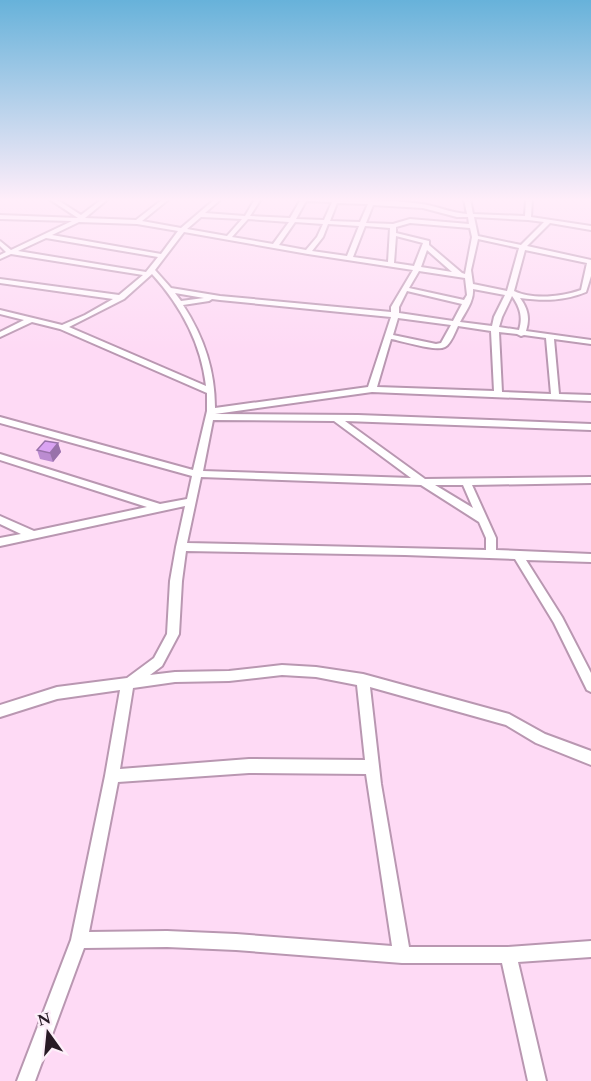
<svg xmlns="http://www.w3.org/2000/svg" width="591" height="1081" font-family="Spectral,serif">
	<rect width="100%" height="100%" fill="#fedaf5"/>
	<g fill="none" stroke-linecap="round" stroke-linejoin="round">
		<defs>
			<path id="minor" d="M49 199H56L81 215 102 199H108L85 218 136 220 163 199H169L142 221 181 228 215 199H221L205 213 245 216 255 199H261L250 216 290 218 301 199C340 199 383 199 422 204 437 206 451 213 467 214L464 199H470L473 214 525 216 526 199H532L531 217 591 226V230L550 223 527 246 591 260V276L586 292C564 301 544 301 520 298 528 309 530 318 526 331L591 340V344L554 339 559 394 591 395V401L372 392 215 414 358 415 591 424V430L345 421 425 479 591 477V483L472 485 496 538V550L591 554V562L526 560 562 617 591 673V692L587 690 554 623 515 559 405 555 186 551 182 581 179 634 162 666 150 675 175 672 229 671 282 665 316 667 363 674 509 714 545 734 591 751V765L536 743 506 725 370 687 381 784 409 947H508L591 941V957L518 962 546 1081H528L502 963H402L236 950 167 947 84 948 35 1081H17L71 940 105 776 120 690 57 699 0 717V705L57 687 127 678 154 658 167 634 170 581 176 547 185 506 0 546V538L21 534 0 524V516L34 531 147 507 0 460V454L160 504 187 499 192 476 0 423V417L193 470 207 411V393L60 329 32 322 0 337V332L24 320 0 314V310L62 325 85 315 113 299 0 283V279L119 295 143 275 11 254 0 259V255L6 252 0 246V241L11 250 72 221 0 219V215L78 218ZM306 201 332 202 324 220 296 219ZM337 203 368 204 360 222 330 221ZM373 205 423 208 457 217H468L469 224 410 219 393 224 366 223ZM201 217H202L242 219 227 236 187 229ZM474 217 528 220 544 222 521 245 478 236ZM248 219 289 222 273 244 232 237ZM79 222 137 224 178 231 161 254 52 235ZM295 222 323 224 317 237 306 250 279 245ZM410 223 470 228 472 237 465 274 462 273 429 245V241L396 233V227ZM328 224 359 226 347 256 312 251 323 237ZM365 226 390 228 388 262 353 257ZM184 232 308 254 413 270 391 307V312L220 296 171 288 155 270ZM396 236 423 243 414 266 394 263ZM46 238 158 257 146 272 18 251ZM478 239 519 248 507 291 473 284 471 270ZM427 250 452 272 421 267ZM525 250 587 263 581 290C561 297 533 300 514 291ZM419 271 465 278 467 295 464 300 409 288ZM152 274C181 306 201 343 206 386L69 327 124 299ZM473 289 505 295 494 317 492 326 460 322C466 311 474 301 473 289ZM407 291 462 304 453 321 399 313V307ZM175 293 204 298 181 301ZM512 296C520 307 523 317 519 330L499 327 502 317ZM212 299 220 300 391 317 368 387 215 408C215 370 204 337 183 305L209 301ZM398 318 451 325 441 343 436 344 393 335ZM458 326 491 331 494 391 377 387 391 339C403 341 436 352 445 347 451 344 455 332 458 326ZM499 332 517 334 521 336 524 335 546 338 551 394 502 392ZM213 420 334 421 411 478 203 471ZM201 477 421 485 479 522 486 538V550L187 543ZM435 485H463L473 508ZM282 675 316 677 357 685 365 760 249 759 120 769 133 688 175 682 229 681ZM249 773 366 774 392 946 236 934 167 931 89 932 118 782Z"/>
		</defs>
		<use href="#minor" stroke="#b997b1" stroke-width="4"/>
		<use href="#minor" fill="#fff" fill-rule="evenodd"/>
	</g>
	<polygon fill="#bb8cd1" points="58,443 61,452 53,462 40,459 37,450"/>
	<polygon fill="#9972aa" points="58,443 61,452 53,462 50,453"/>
	<polygon fill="#daa3f3" stroke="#9972aa" stroke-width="1.5" points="45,441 58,443 50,453 37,450"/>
	<linearGradient id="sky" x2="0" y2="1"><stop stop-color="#67b2da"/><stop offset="0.57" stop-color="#ffeefa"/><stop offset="1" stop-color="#ffeefa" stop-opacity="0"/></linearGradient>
	<rect width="591" height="350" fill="url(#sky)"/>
	<g transform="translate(48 1033) rotate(345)" stroke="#fdeff9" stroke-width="4.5" paint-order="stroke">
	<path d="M0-4.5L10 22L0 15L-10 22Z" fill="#281b25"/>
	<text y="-9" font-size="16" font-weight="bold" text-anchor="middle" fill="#281b25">N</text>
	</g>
</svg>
